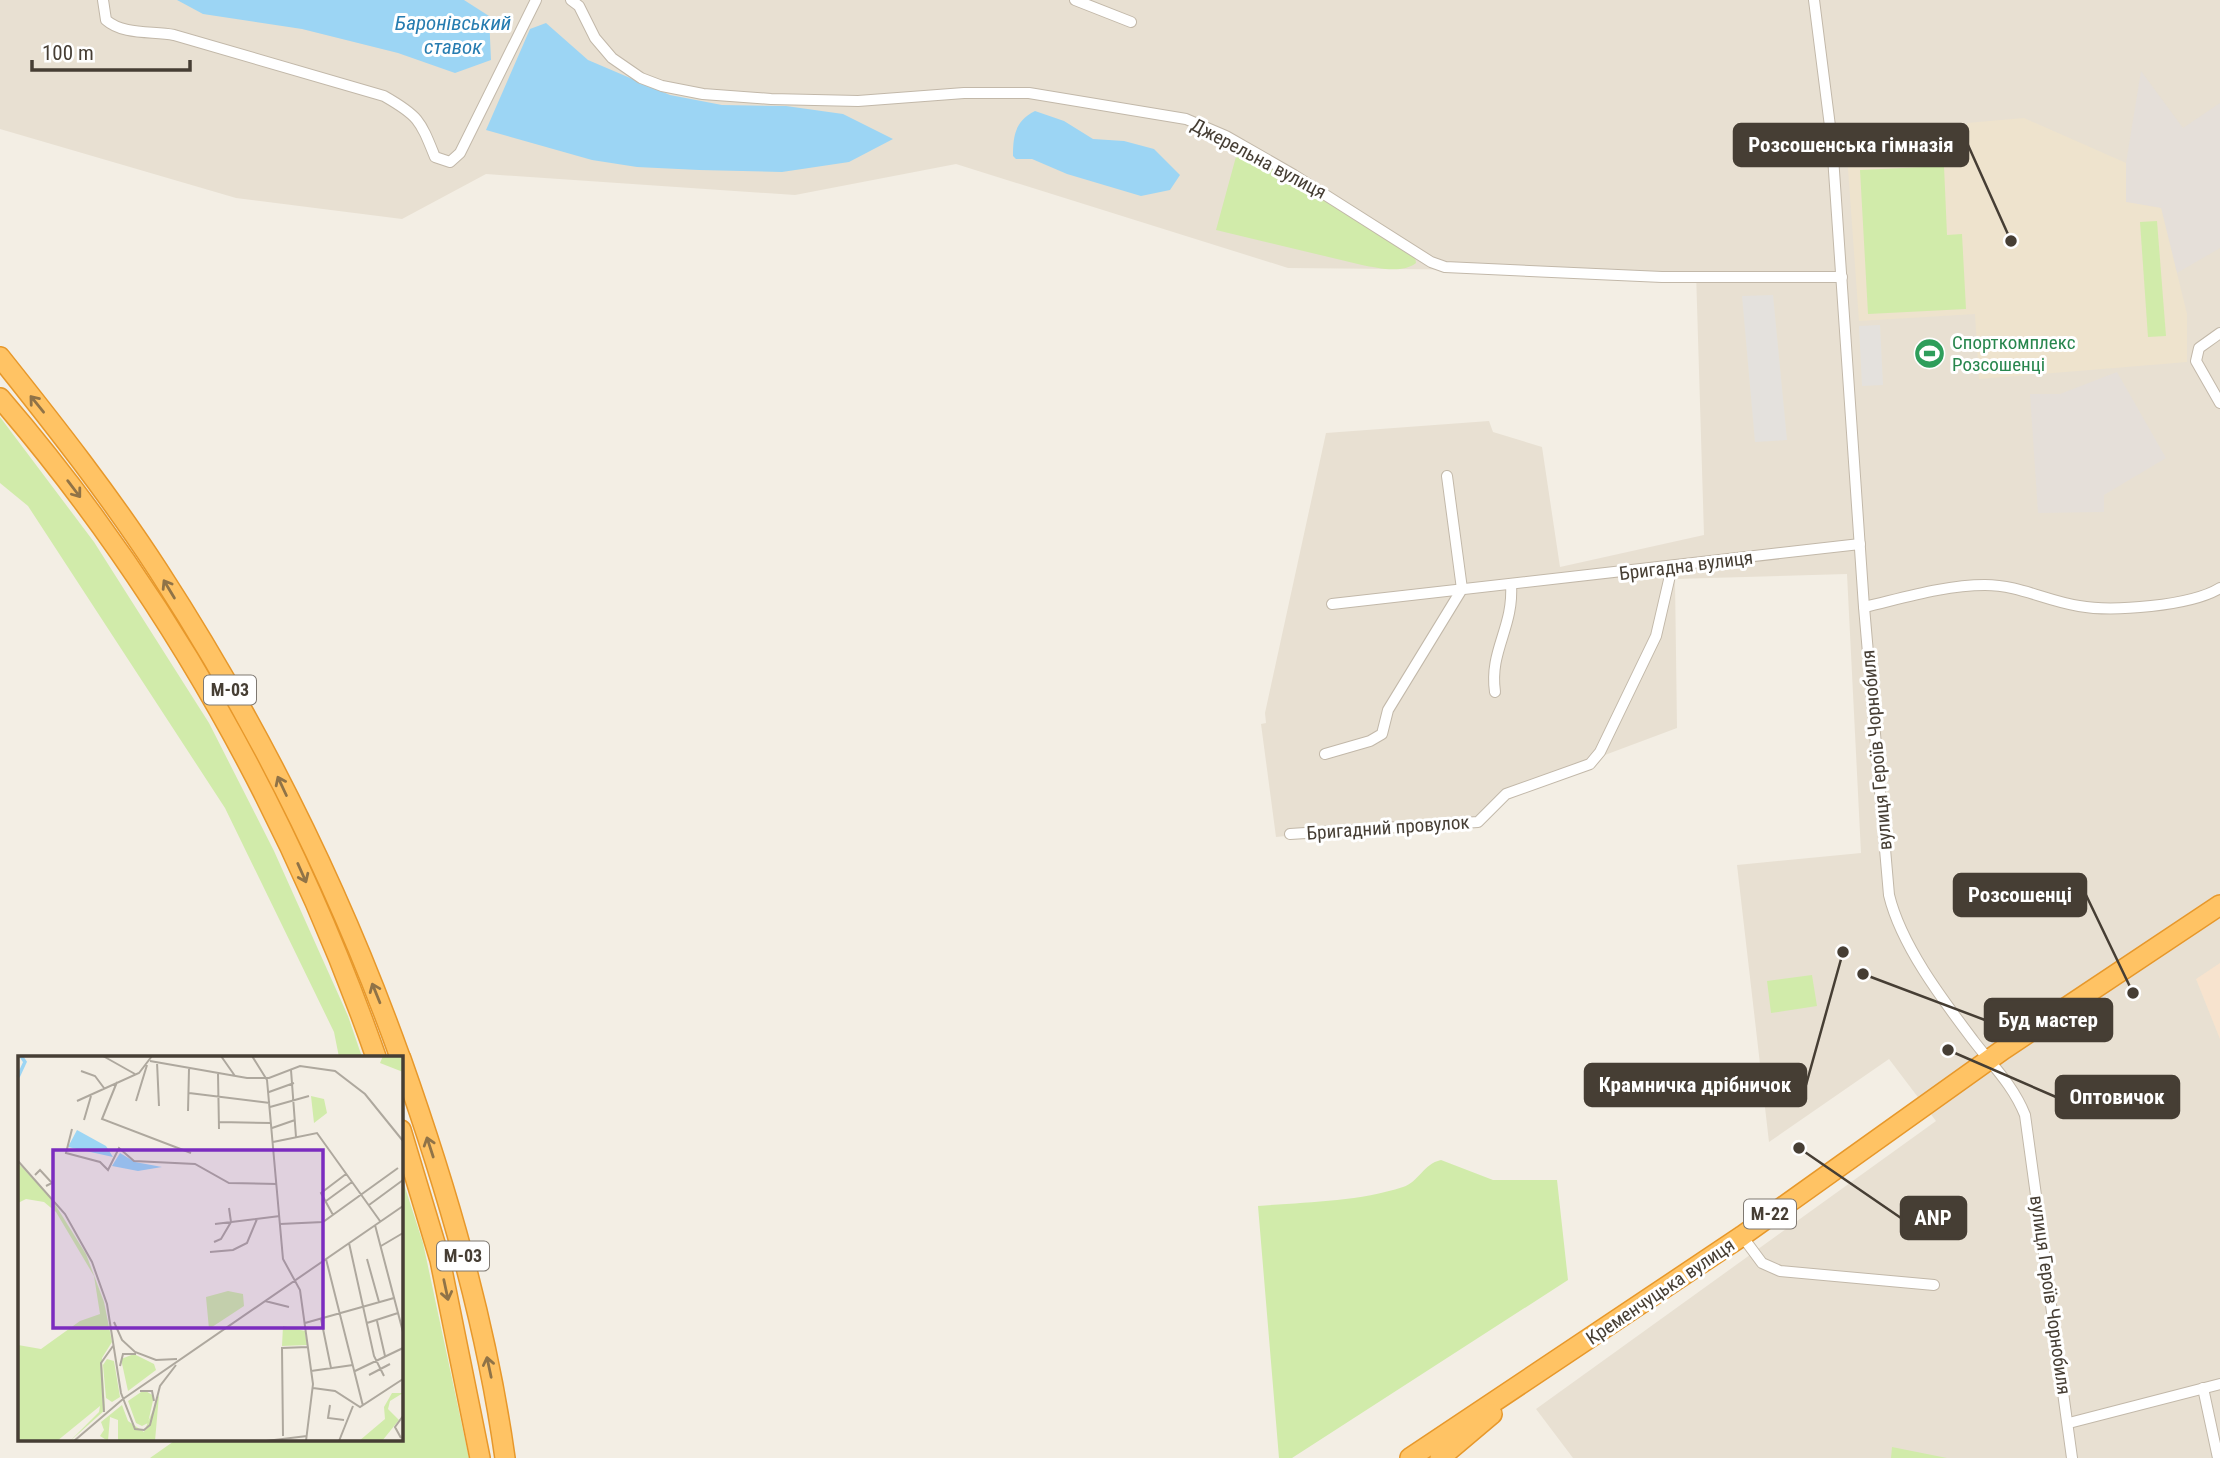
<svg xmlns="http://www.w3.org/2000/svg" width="2220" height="1458" font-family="'Roboto Condensed',sans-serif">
	<rect width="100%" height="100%" fill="#f3eee4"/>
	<polygon fill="#e8e0d2" points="0,0 2220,0 2220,1458 1573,1458 1536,1409 1936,1121 1889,1059 1769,1142 1737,865 1861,853 1847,574 1675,579 1677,728 1498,795 1476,817 1276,837 1261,724 1266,723 1265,713 1326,433 1489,421 1493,432 1542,447 1560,567 1704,535 1696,272 1288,268 956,164 795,195 486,174 402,219 236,198 0,129"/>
	<polygon fill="#f7e3ce" points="2220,963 2220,1039 2196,979"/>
	<g fill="#e5dfd9">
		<polygon points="2141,71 2183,128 2220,103 2220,248 2177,273 2161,208 2126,202 2126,163"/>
		<polygon points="2117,372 2166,458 2104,495 2104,512 2038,513 2030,394 2060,394"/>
	</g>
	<polygon fill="#eee3cd" points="2024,118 2126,163 2126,202 2161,208 2187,314 2187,362 1979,379 1975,314 1859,321 1847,155 1969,143 1967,123"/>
	<g fill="#d1ebaa">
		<path d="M1237 153 1257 159 1401 247 1415 257 1416 263C1402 274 1378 268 1362 265L1216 230Z"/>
		<polygon points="1944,166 1947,235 1962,234 1966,309 1868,314 1860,170"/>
		<polygon points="2157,221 2166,336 2148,337 2140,222"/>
		<polygon points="0,417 94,542 209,723 274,851 348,1016 362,1057 339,1057 334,1032 225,808 28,506 0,483"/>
		<polygon points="1812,975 1817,1006 1771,1013 1767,981"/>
		<path d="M1441 1160 1493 1180H1557L1568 1280 1292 1458H1279L1258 1206C1305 1202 1357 1202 1403 1187 1419 1182 1423 1164 1441 1160Z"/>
		<polygon points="401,1175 423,1243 469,1458 150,1458 177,1439 401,1439"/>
		<polygon points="1892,1447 1947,1458 1891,1458"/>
	</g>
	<g fill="#e4e1dd">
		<polygon points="1773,295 1787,440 1755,442 1742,296"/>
		<polygon points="1880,325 1883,385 1862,386 1859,326"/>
	</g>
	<g fill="#9cd5f4">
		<polygon points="177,0 464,0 489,16 491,60 455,73 398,53 302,29 203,14"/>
		<polygon points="546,23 588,60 670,95 722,105 786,106 843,114 893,139 849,162 782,172 699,170 637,167 592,160 486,130 530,29"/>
		<path d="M1035 111 1064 121 1093 139 1124 141 1154 149 1180 175 1170 190 1141 196 1067 174 1032 159H1016L1013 156C1013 136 1015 121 1035 111Z"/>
	</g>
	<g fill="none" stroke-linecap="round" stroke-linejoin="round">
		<defs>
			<g id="street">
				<path d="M103 0 106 20C123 35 151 31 174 35L384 96C419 116 420 120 435 157L450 162 460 153 536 0"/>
				<polyline points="571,0 579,6 595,38 612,58 641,78 662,86 703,94 771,99 858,101 964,93 1029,93 1186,119 1226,136 1294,175 1431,262 1445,267 1662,277 1842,277"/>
				<polyline points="1075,0 1131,22"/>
				<path d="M1814 0 1832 142 1864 607 1889 895C1901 945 1942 999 1973 1040 1992 1065 2013 1085 2025 1115L2072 1458"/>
				<polyline points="2220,333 2199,348 2196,361 2220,403"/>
				<polyline points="1332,604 1860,544"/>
				<path d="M1864 607C1903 598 1945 585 1985 585 2019 585 2046 601 2079 606 2112 612 2191 606 2220 588"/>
				<path d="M1495 692C1489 650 1514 628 1511 584"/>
				<polyline points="1325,754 1370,741 1382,734 1388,710 1462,589 1447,476"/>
				<polyline points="1290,834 1478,822 1506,794 1590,764 1600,752 1656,636 1672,567"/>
				<polyline points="1742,1236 1762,1263 1780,1271 1934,1285"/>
				<polyline points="2203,1388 2218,1458"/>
				<polyline points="2069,1423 2220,1384"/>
			</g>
			<g id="highway">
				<path d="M0 357C55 426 110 496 158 570 256 721 339 887 400 1057"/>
				<path d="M0 398C166 591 292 817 376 1057"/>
				<path d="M401 1059C447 1189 486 1322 505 1458"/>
				<polyline points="401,1130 440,1260 480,1458"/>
				<polyline points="1410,1458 1742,1236 2004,1049 2220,905"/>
				<polyline points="1440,1458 1492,1414"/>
			</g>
		</defs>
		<use href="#street" stroke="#c2b8a9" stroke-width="12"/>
		<use href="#highway" stroke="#e7982b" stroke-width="22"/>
		<use href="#street" stroke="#fff" stroke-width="10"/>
		<use href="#highway" stroke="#ffc364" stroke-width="19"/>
	</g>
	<defs><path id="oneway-shaft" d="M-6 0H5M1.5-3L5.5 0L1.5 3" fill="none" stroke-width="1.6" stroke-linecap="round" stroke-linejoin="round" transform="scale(1.75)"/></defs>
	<g stroke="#907347">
		<use href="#oneway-shaft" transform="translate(37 404) rotate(-129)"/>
		<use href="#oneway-shaft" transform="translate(74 489) rotate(53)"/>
		<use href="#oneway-shaft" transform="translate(169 589) rotate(-121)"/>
		<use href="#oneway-shaft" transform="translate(282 786) rotate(-115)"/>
		<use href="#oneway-shaft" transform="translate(302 873) rotate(66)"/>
		<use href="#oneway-shaft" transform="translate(376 993) rotate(-112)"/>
		<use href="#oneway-shaft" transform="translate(430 1147) rotate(-108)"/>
		<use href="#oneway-shaft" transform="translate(446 1290) rotate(78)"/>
		<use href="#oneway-shaft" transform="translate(489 1367) rotate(-102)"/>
	</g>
	<defs>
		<symbol id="stadium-disc" viewBox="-11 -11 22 22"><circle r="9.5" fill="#2e9e5b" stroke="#fff"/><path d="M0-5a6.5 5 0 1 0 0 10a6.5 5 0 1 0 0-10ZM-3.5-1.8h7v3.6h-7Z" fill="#fff"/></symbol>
	</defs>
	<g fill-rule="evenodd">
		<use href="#stadium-disc" x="1912" y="336" width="35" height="35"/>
	</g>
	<g text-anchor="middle" stroke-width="6" stroke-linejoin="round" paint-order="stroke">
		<g fill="#fff" stroke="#7e7871" stroke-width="2">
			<rect x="204" y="675.5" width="52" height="29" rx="5"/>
			<rect x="1744" y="1199.5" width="52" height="29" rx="5"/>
			<rect x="437" y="1241.5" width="52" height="29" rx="5"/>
		</g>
		<g font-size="18" font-weight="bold" fill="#463e34">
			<text x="230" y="696">М-03</text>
			<text x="1770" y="1220">М-22</text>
			<text x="463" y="1262">М-03</text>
		</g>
		<g font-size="19" fill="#463e34" stroke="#fff">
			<text transform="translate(1259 158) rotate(28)" y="7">Джерельна вулиця</text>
			<text transform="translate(1686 565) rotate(-7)" y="7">Бригадна вулиця</text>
			<text transform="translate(1876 750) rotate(-95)" y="7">вулиця Героїв Чорнобиля</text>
			<text transform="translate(1388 827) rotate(-4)" y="7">Бригадний провулок</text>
			<text transform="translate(1660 1291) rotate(-34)" y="7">Кременчуцька вулиця</text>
			<text transform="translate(2051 1295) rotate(82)" y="7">вулиця Героїв Чорнобиля</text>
		</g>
		<g font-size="19" fill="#27864d" stroke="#fff" text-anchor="start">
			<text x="1952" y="349">Спорткомплекс<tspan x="1952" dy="22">Розсошенці</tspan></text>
		</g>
		<g font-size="21" font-style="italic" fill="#267cb0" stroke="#fff">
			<text x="453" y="30">Баронівський<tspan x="453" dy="24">ставок</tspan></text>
		</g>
	</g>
	<g transform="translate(18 1056)">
		<rect width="385" height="385" fill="#f3eee4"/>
		<path d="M365 0H385V16L362 7ZM293 40 306 43 309 57 296 67ZM0 107 33 142 68 198 86 246 94 286 84 302 87 354 52 385 81 356 82 350 39 385H0V289L23 293 62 265 82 258 76 220 38 156 26 146 8 143 0 147ZM210 235 225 238 226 250 191 273 188 241ZM265 270 287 275 289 289 264 290ZM116 298 136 308 138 314 110 335 103 303ZM89 303 96 305 102 341 94 346 88 342 85 309ZM126 334 136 340 130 367 124 370 118 367 110 345ZM374 337H385L372 345 370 353 381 364 364 385H341L367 363 366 351ZM141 339 137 385H100V364L92 361 90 385 82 380 86 374 83 366 104 349 110 365 126 376Z" fill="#d1ebaa"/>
		<path d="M59 74 88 90 95 101 50 91ZM102 97 117 106 144 111 120 115 94 110Z" fill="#9cd5f4"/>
		<path fill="none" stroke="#9cd5f4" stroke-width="3.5" d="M0 21 7 6 3 0"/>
		<path fill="none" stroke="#aea89e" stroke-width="2" d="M85 0 117 18M203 0 217 20M234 0 249 24 265 203 282 234 295 328 288 385M132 5 229 22H251L282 10 317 15 347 38 385 85M139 6 141 50M273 14 278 81M63 15 77 20 86 32M200 18 201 73M99 26 84 63 173 97M251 36 276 27M171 37 252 47M59 45 121 17 134 0M118 45 129 9M252 51 291 40M170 55 171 13M66 64 73 40M201 66 253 67M254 72 277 64M54 73 48 97 82 106 90 114 101 92 116 105 177 108 211 127 259 128M255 86 299 77 362 165M0 105 47 158 74 206 89 248 103 337 117 373 126 374 132 369 142 330 158 309M17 119 22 114 34 127 28 130M308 145 334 126M351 149 385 124M315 159 303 137 328 118M197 168 262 160M262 168 305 166 380 112M357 169 385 276M196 186 203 183 213 166 211 152M331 187 356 300 366 320M363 190 385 177M192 196 215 194 229 187 239 163M308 203 345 350M349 203 361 246M247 245 271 251M303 263 313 312M359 265 367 300M96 266 104 284 117 296 138 304 159 303M287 267 376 242M349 267 380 257M102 310 105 298H118M293 315 335 309M337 315 385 292M351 319 372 308M295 332 317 335 342 351 385 323M122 335H134L136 345M312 349 310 362 326 364M86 356 83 307 95 290M265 380 264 292 290 291M383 382 377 371 385 360M56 385 105 343 385 150M248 385 289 380M321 385 335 350"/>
		<path fill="#7b2cbf" fill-opacity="0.15" stroke="#7b2cbf" stroke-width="3.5" d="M35 94H305V272H35Z"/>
		<rect width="385" height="385" fill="none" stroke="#463e34" stroke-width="3.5"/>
	</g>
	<path fill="none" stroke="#463e34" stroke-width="2.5" d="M2011 241L1968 145M2133 993L2086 895M1863 974L1985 1020M1843 952L1806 1085M1948 1050L2056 1097M1799 1148L1901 1218"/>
	<g fill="#463e34" stroke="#fff" stroke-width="2.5">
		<circle cx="2011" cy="241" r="7"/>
		<circle cx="2133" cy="993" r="7"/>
		<circle cx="1863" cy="974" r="7"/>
		<circle cx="1843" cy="952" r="7"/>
		<circle cx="1948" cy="1050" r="7"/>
		<circle cx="1799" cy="1148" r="7"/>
	</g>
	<g fill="#463e34" stroke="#463e34" stroke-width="2.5">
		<rect x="1734" y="124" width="234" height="42" rx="7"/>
		<rect x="1954" y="874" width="132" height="42" rx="7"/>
		<rect x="1985" y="999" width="127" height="42" rx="7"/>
		<rect x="1585" y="1064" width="221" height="42" rx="7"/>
		<rect x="2056" y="1076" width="123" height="42" rx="7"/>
		<rect x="1901" y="1197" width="65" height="42" rx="7"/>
	</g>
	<g font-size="21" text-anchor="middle" font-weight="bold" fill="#fff">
		<text x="1851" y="152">Розсошенська гімназія</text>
		<text x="2020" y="902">Розсошенці</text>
		<text x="2048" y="1027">Буд мастер</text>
		<text x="1695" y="1092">Крамничка дрібничок</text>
		<text x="2117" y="1104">Оптовичок</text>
		<text x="1933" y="1225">ANP</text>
	</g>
	<path d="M32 60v10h158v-10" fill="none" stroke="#463e34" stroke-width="3.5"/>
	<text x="42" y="60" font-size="21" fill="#463e34" stroke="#ffffff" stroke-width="5" paint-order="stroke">100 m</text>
</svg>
